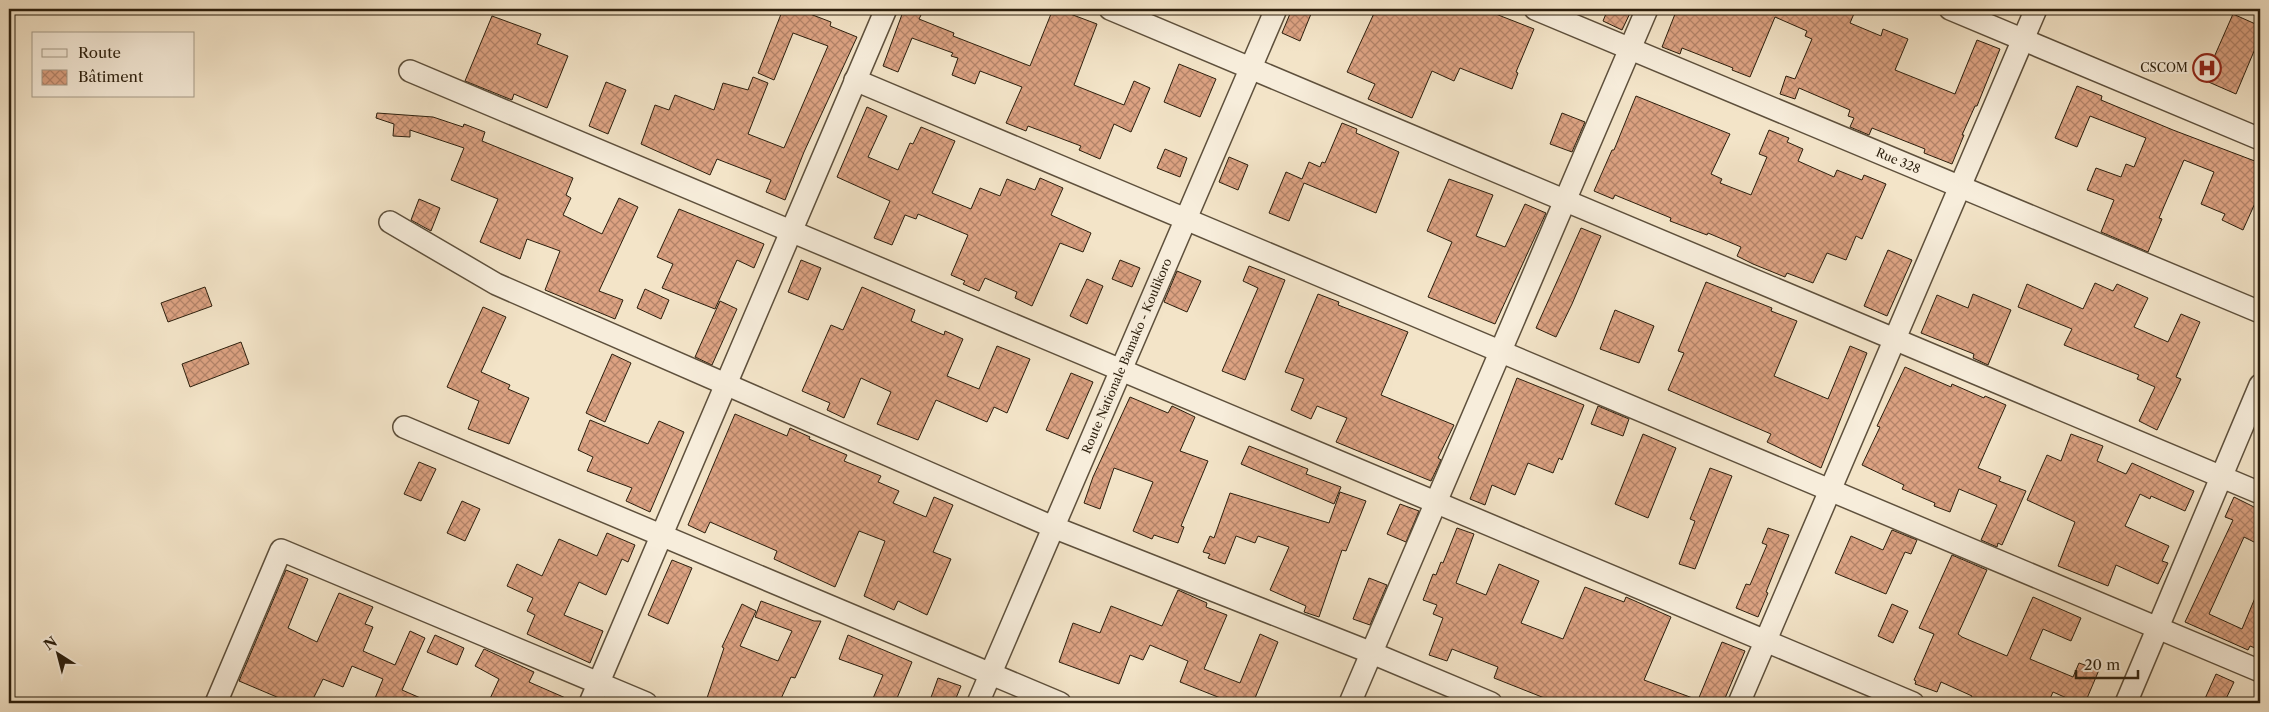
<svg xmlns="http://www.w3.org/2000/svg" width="2269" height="712" font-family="'Libre Caslon Text',serif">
	<defs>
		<pattern id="building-cross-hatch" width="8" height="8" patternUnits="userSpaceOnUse" patternTransform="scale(1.25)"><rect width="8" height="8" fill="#dca282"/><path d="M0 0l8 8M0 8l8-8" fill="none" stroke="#b38369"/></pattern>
	</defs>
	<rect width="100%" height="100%" fill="#f3e4c8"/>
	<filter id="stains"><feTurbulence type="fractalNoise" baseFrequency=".004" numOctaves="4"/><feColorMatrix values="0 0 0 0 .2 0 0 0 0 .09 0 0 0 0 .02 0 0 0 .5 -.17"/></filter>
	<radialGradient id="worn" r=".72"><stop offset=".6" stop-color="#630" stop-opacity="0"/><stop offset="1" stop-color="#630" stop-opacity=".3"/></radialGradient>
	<g fill="url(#building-cross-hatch)" stroke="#2c1f0d">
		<polygon points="783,9 797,9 831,22 830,26 857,37 804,152 785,200 766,192 771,180 717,159 710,175 641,144 655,105 669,110 675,95 714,110 723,83 748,90 753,77 768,83 748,134 784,148 828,46 793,33 774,80 758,73"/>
		<polygon points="904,9 924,9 919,19 954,33 953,36 1030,66 1053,9 1057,9 1097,24 1074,85 1124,105 1134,81 1150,88 1131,132 1114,124 1100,159 1079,150 1081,146 1028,126 1026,131 1006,123 1022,87 980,71 975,84 952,75 958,58 951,56 953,53 912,38 898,72 883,66"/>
		<polygon points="1292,9 1313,9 1300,41 1282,33"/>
		<polygon points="1376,9 1483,9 1534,29 1516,72 1518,73 1512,89 1460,68 1454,81 1432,71 1412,118 1368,99 1375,84 1347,72"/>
		<polygon points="1608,9 1632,9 1622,30 1603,21"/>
		<polygon points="1677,9 1741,9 1754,14 1758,14 1759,11 1755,9 1856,9 1850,23 1881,36 1883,29 1908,39 1895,70 1955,94 1977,40 2000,49 1977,106 1975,106 1962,135 1964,135 1952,164 1924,153 1925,149 1872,128 1869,135 1850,127 1854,118 1848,116 1850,110 1799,88 1795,99 1780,94 1786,76 1795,79 1812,39 1805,36 1807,31 1775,17 1750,77 1732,70 1733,68 1682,48 1680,54 1662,47"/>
		<polygon points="2233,14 2260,26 2260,37 2236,94 2204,80"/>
		<polygon points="492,16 541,34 537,44 568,56 547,108 514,94 512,100 465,81"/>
		<polygon points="1179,64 1216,79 1200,117 1164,102"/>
		<polygon points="606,82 626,90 608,134 589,126"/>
		<polygon points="2077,86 2102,96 2101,100 2173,130 2260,163 2260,192 2243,230 2222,220 2225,214 2201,204 2214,172 2184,160 2159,218 2162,219 2148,252 2101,232 2114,200 2087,190 2096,168 2121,177 2126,164 2134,167 2146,138 2090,116 2077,147 2055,138"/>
		<polygon points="1636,96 1730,134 1711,174 1722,179 1720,183 1751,195 1767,157 1759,154 1769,130 1789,138 1787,142 1803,149 1798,161 1834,177 1837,170 1862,180 1864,175 1886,184 1862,239 1856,236 1846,260 1827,253 1813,283 1787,273 1785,277 1753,264 1737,256 1741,247 1708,233 1707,235 1670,221 1671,218 1615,195 1613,199 1594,191 1612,150 1614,150"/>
		<polygon points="867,107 887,116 868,157 898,170 910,143 913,144 921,127 955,141 932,193 971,209 980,188 1000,196 1007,179 1035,190 1040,178 1063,188 1051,215 1091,233 1083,252 1060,243 1032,306 1015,298 1017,292 985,278 979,291 963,284 965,281 951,275 968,235 918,214 916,219 905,215 892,245 874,238 890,201 837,177"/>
		<polygon points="377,113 433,117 463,127 464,124 485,132 482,141 573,178 566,195 571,198 563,215 602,234 619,198 638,207 599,291 623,300 615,319 545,290 560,251 527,239 520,259 480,242 498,199 451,180 464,148 410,130 410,137 393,136 394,124 376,118"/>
		<polygon points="1562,113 1585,122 1572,152 1550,144"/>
		<polygon points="1342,123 1357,129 1356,133 1399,152 1376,213 1304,183 1289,221 1269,213 1286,172 1302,179 1309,162 1320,167 1322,162 1325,163"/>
		<polygon points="1165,149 1187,158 1180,177 1157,168"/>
		<polygon points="1229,157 1248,165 1238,190 1219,182"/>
		<polygon points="1449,179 1493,195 1476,236 1505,247 1525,204 1546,213 1495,324 1428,297 1452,242 1427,231"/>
		<polygon points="419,199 440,208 431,231 411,220"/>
		<polygon points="679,209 764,244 754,268 737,260 715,309 662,288 673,264 657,257"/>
		<polygon points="1581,228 1601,236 1572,304 1556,337 1536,328"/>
		<polygon points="1888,250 1912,260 1887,316 1864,306"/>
		<polygon points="801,260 821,268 808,300 788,292"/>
		<polygon points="1120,260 1140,268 1132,287 1112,279"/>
		<polygon points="1249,266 1285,280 1245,380 1222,371 1258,288 1243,281"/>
		<polygon points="1177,271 1201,281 1187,312 1164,302"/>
		<polygon points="1087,279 1103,286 1087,324 1070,316"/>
		<polygon points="1706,282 1772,308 1771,311 1797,321 1774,376 1828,399 1850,346 1867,353 1821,468 1767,442 1771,434 1668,390 1684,353 1678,351"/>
		<polygon points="2095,283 2113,291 2117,284 2148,298 2134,327 2168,342 2181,314 2200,322 2176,377 2181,379 2157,430 2139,421 2155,387 2137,379 2139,375 2064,345 2072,329 2018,307 2027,284 2083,309"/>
		<polygon points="205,287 212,306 168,322 161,303"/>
		<polygon points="862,287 915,310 911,321 944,335 945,331 963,339 947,376 979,389 997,346 1030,359 1007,413 994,407 987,422 936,400 918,440 877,424 891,392 861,378 844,418 827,410 830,403 802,391 831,325 843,330"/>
		<polygon points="645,289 669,300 661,319 637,308"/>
		<polygon points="1318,294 1339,302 1338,305 1408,332 1381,395 1454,425 1438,458 1441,460 1431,481 1336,442 1347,418 1317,406 1311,419 1291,410 1304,379 1285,372"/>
		<polygon points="1973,294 2011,310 1988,365 1973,358 1974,354 1921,333 1937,295 1968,308"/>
		<polygon points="720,301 737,309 712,365 695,357"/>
		<polygon points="483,307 506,317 481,372 510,385 508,389 529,398 509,444 468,429 479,401 447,387"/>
		<polygon points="1615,310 1654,326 1639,363 1600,349"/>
		<polygon points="241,342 249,364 190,387 182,364"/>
		<polygon points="612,354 631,363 605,422 586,413"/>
		<polygon points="1905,367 1951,387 1952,384 1984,398 1985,396 2006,405 1978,468 2001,477 1999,481 2026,491 2002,545 1998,543 1997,547 1981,540 1997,505 1959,489 1950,512 1934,506 1935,503 1902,489 1904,485 1862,465 1880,427 1877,426"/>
		<polygon points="1071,373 1093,382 1068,439 1046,430"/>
		<polygon points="1517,378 1584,405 1562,460 1559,458 1553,473 1528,463 1515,495 1492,485 1485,505 1470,499"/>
		<polygon points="1130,397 1168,413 1172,406 1195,417 1180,451 1208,461 1181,526 1184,527 1178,543 1154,535 1152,539 1133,531 1153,482 1114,468 1100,509 1084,503 1093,477"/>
		<polygon points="1598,406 1629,419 1623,436 1591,424"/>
		<polygon points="735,414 787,436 790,428 810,437 809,439 847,455 844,461 881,476 878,482 899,491 893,503 926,517 934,497 953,505 933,552 951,559 927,615 898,601 894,610 864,596 885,541 859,531 835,587 774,559 777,551 710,522 705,533 688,525"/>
		<polygon points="590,420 648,444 659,421 684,432 650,512 626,501 632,488 587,471 593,457 578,450"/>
		<polygon points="1643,434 1676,448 1648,518 1615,504"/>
		<polygon points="2071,434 2103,446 2097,461 2126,474 2132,463 2194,491 2185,511 2151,496 2150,499 2140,494 2125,526 2169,546 2162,561 2168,563 2158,584 2116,565 2108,586 2058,566 2075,522 2027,500 2047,455 2061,461"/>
		<polygon points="1249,446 1308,469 1306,474 1341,487 1334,504 1241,464"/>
		<polygon points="419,462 436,469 421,501 404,494"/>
		<polygon points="1710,468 1732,476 1695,569 1679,564 1695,521 1690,519"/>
		<polygon points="1340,492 1366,501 1346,551 1342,550 1319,617 1304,612 1306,606 1270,590 1289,547 1258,536 1255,543 1236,536 1225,564 1208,558 1210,554 1203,552 1210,536 1214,538 1230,493 1329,523"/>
		<polygon points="2234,497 2260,510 2260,545 2244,537 2209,614 2242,629 2260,586 2260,650 2250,646 2248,650 2185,622 2233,520 2225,517"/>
		<polygon points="462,501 480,509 465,541 447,533"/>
		<polygon points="1400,504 1419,511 1406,542 1387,534"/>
		<polygon points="1457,528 1474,534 1456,583 1486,595 1499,564 1539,581 1521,623 1563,639 1585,587 1624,602 1626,597 1671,617 1644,680 1698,700 1722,642 1745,651 1723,703 1557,703 1494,678 1498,667 1452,649 1447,661 1429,655 1443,618 1433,614 1437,605 1423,600 1433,574 1436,575 1441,562 1443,563"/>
		<polygon points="1768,528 1789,535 1766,592 1768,593 1758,617 1736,608 1746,584 1750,585 1767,545 1762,543"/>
		<polygon points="1892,530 1917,540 1911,554 1905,552 1886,594 1835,573 1851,536 1883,550"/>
		<polygon points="607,533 635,545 628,562 622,559 606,595 579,582 564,615 603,631 590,663 527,634 535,615 527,611 533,598 507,586 517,564 542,576 559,539 597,556"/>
		<polygon points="1952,555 1987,570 1958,634 1962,637 2007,656 2033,597 2081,618 2071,641 2043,629 2030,659 2073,677 2079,663 2099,670 2085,703 2078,703 2053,692 2048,703 1969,703 1972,696 1941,682 1937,692 1915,684 1916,681 1914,680 1934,634 1919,628"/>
		<polygon points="672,560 692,568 668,624 648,615"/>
		<polygon points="286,570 308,579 288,628 317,642 339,593 373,607 365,624 373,627 363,651 395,665 410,631 425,638 402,690 432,703 373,703 383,679 352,666 343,687 323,679 311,703 291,703 239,681"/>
		<polygon points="1369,578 1387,585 1370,625 1353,619"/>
		<polygon points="1178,590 1207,603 1206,607 1227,615 1204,669 1240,683 1260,634 1278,642 1253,703 1233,703 1180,682 1188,661 1150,645 1143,660 1130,655 1119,684 1059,662 1073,623 1100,633 1111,606 1162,626"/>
		<polygon points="761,601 814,621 821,621 795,678 791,677 779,703 721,703 707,698 724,648 722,647 742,604 756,611 740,646 778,661 792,631 755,617"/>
		<polygon points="1892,604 1908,611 1893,643 1878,636"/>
		<polygon points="435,635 464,648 457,665 427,652"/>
		<polygon points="848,635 912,662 895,703 871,703 883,675 839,659"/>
		<polygon points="484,649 534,672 529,682 577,703 488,703 499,679 475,666"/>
		<polygon points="2216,674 2234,682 2224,703 2203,703"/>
		<polygon points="938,678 961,686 954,703 929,703"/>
	</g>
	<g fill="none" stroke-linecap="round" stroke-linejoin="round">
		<defs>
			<g id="minor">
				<polyline points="1110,9 2260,493"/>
				<polyline points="1535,9 2260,312"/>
				<polyline points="1950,9 2260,139"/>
				<polyline points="410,71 1913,703"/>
				<polyline points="855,80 2260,671"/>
				<polyline points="390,222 496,284 1053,527 1372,653 1491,703"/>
				<polyline points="404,427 1060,703"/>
				<polyline points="216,703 281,550 646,703"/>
				<polyline points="590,703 886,9"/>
				<polyline points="978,703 1276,9"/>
				<polyline points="1350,703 1647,9"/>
				<polyline points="1739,703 2036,9"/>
				<polyline points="2126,703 2260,385"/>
			</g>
		</defs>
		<use href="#minor" stroke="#5e503c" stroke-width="24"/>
		<use href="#minor" stroke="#f7eddb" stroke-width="21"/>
	</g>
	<defs>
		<symbol id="hospital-ring" viewBox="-11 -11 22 22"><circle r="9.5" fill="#f7eddb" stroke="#8f2418" stroke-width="1.5"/><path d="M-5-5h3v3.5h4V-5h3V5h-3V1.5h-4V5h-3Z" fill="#8f2418"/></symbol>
	</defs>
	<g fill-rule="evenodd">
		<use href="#hospital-ring" x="2191" y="52" width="32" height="32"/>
	</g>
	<g text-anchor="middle" stroke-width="4" stroke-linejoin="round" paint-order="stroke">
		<g font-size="12" fill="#2c1f0d" stroke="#f7eddb" text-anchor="end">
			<text x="2188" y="72">CSCOM</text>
		</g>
		<g font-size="12" fill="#2c1f0d" stroke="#f7eddb">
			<text transform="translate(1898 161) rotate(23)" y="4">Rue 328</text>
			<text transform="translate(1127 356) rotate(-67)" y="4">Route Nationale Bamako - Koulikoro</text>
		</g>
	</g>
	<rect width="2269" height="712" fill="none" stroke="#f3e4c8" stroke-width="30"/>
	<rect x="10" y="10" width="2249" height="692" fill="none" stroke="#2c1f0d" stroke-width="2.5"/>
	<rect x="15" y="15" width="2239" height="682" fill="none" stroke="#2c1f0d"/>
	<rect x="32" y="32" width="162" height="65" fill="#f7eddb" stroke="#a69b89"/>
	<rect x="42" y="49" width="25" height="8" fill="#f7eddb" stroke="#a69b89"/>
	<text x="78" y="58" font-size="15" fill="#2c1f0d">Route</text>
	<rect x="42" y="70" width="25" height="15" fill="url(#building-cross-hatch)" stroke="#a69b89"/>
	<text x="78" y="82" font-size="15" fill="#2c1f0d">Bâtiment</text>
	<g transform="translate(58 654) rotate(324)" stroke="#f7eddb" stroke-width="4" paint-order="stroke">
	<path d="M0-4L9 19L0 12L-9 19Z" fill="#2c1f0d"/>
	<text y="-8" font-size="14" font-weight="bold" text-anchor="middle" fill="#2c1f0d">N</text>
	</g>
	<path d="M2076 670v8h62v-8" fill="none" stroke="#2c1f0d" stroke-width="2.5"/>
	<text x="2084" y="670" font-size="15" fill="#2c1f0d" stroke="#f7eddb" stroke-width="4" paint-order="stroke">20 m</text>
	<rect width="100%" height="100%" filter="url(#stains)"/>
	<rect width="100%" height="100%" fill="url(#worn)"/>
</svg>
